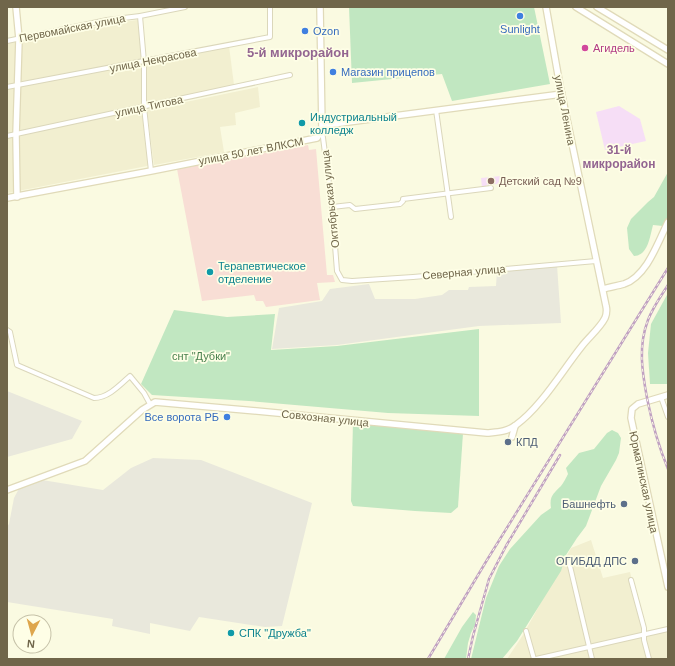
<svg xmlns="http://www.w3.org/2000/svg" width="675" height="666" font-family="Arial,sans-serif">
	<rect width="100%" height="100%" fill="#fafae1"/>
	<g fill="#f2efd0">
		<polygon points="137,20 139,21 142,60 22,82 19,80 20,42 110,24"/>
		<polygon points="15,42 16,44 15,83 14,85 7,86 7,43"/>
		<polygon points="229,46 234,85 147,103 146,62"/>
		<polygon points="139,64 141,67 143,106 19,131 20,87"/>
		<polygon points="258,87 260,107 235,113 236,125 220,127 224,152 154,165 147,110"/>
		<polygon points="14,88 15,89 14,132 13,133 7,134 7,89"/>
		<polygon points="143,110 148,165 147,166 18,191 17,135"/>
		<polygon points="14,137 14,192 7,193 7,138"/>
		<polygon points="591,540 603,578 630,572 645,631 666,629 668,638 668,659 507,659 523,635 571,548"/>
	</g>
	<g fill="#e9e8dc">
		<polygon points="557,265 561,323 479,326 337,345 272,349 279,308 322,301 330,289 369,284 375,299 415,299 442,295 449,290 468,290 469,287 496,286 497,271"/>
		<polygon points="7,391 82,421 72,439 7,457"/>
		<polygon points="153,458 201,460 312,503 282,626 265,627 199,617 190,631 150,623 150,634 112,626 113,619 7,602 7,527 9,524 14,498 22,483 36,479 103,490 131,468"/>
	</g>
	<g fill="#f6def6">
		<polygon points="619,106 640,119 646,141 605,150 596,112"/>
		<polygon points="501,176 502,186 498,187 497,184 486,185 486,188 482,188 481,178"/>
	</g>
	<polygon fill="#f8ded5" points="308,145 309,150 316,149 327,275 333,275 335,282 317,283 320,300 266,307 263,301 256,301 254,295 202,301 177,169"/>
	<g fill="#c1e7c1">
		<polygon points="349,7 534,7 550,84 452,101 442,74 352,83"/>
		<path d="M668 172V218L663 226 653 225C650 236 648 256 634 256L629 249 627 228 631 219 648 202 654 197Z"/>
		<polygon points="668,293 668,384 650,384 648,353 651,324"/>
		<polygon points="174,310 227,317 275,314 271,350 337,346 479,329 479,416 388,413 249,401 152,395 141,384"/>
		<polygon points="353,422 463,433 458,507 451,513 415,511 353,506 351,501"/>
		<path d="M612 430 618 433 621 438 619 453 616 460 601 486 586 526 577 538 566 555 561 571 517 641 502 659H471L486 598 499 566 510 549 541 515 551 508C549 496 554 493 561 486 564 482 566 478 568 474L566 468 579 453 594 449 607 433Z"/>
		<polygon points="473,612 476,615 475,625 471,633 468,643 466,659 444,659 462,627"/>
	</g>
	<g fill="none" stroke-linecap="round" stroke-linejoin="round">
		<defs>
			<g id="street">
				<polyline points="140,16 144,62 144,107 151,171"/>
				<polyline points="7,41 107,20 140,16 185,7"/>
				<polyline points="7,87 270,37 270,7"/>
				<polyline points="436,110 451,217"/>
				<polyline points="322,130 332,207 337,271 342,280 352,281 413,277 596,261"/>
				<polyline points="7,136 290,75"/>
				<polyline points="332,207 350,205 355,209 400,204 403,201 403,199 491,188"/>
				<path d="M7 330 10 332 17 365 94 398C108 398 120 385 130 376L144 393 150 404"/>
				<polyline points="661,397 668,417"/>
				<polyline points="569,562 592,659"/>
				<polyline points="631,580 644,628 644,640 649,659"/>
				<polyline points="526,631 534,659"/>
				<polyline points="536,659 668,629"/>
			</g>
			<g id="secondary">
				<polyline points="16,7 19,39 16,135 17,197"/>
				<polyline points="320,7 322,130"/>
				<polyline points="576,7 668,64"/>
				<polyline points="597,7 668,50"/>
				<polyline points="7,198 151,171 317,138 324,127 333,124 562,94"/>
				<path d="M603 289C610 287 617 286 624 284 647 276 658 242 668 222"/>
				<polyline points="668,395 638,404 632,409 631,418 668,587"/>
				<polyline points="512,437 515,426"/>
				<path d="M7 490 85 461 142 410 155 402 245 410 487 433C497 432 507 432 516 425 541 407 562 371 582 346 589 337 600 328 605 318 607 313 607 310 606 306L560 86 546 7"/>
			</g>
		</defs>
		<use href="#street" stroke="#dbd7bb" stroke-width="6"/>
		<use href="#secondary" stroke="#e0dab9" stroke-width="8"/>
		<use href="#street" stroke="#fff" stroke-width="4"/>
		<use href="#secondary" stroke="#fff" stroke-width="5.5"/>
		<defs>
			<g id="rail">
				<path d="M668 285C661 296 653 307 648 320 638 346 642 371 647 398 652 423 658 445 668 469"/>
				<polyline points="428,659 487,560 668,268"/>
				<polyline points="468,659 473,636 489,579 506,546 560,455"/>
			</g>
		</defs>
		<use href="#rail" stroke="#c0a1c2" stroke-width="2.5"/>
		<use href="#rail" stroke="#fefee6" stroke-width="1" stroke-dasharray="3" stroke-linecap="butt"/>
	</g>
	<g fill="#3f7fe0" stroke="#fefee6" stroke-width="1.5">
		<circle cx="520" cy="16" r="4"/>
		<circle cx="305" cy="31" r="4"/>
		<circle cx="333" cy="72" r="4"/>
		<circle cx="227" cy="417" r="4"/>
	</g>
	<circle fill="#d1479c" stroke="#fefee6" stroke-width="1.5" cx="585" cy="48" r="4"/>
	<g fill="#0f9aa8" stroke="#fefee6" stroke-width="1.5">
		<circle cx="302" cy="123" r="4"/>
		<circle cx="210" cy="272" r="4"/>
		<circle cx="231" cy="633" r="4"/>
	</g>
	<circle fill="#8d6e63" stroke="#fefee6" stroke-width="1.5" cx="491" cy="181" r="4"/>
	<g fill="#5c6f8a" stroke="#fefee6" stroke-width="1.5">
		<circle cx="508" cy="442" r="4"/>
		<circle cx="624" cy="504" r="4"/>
		<circle cx="635" cy="561" r="4"/>
	</g>
	<g text-anchor="middle" stroke-width="3.5" stroke-linejoin="round" paint-order="stroke">
		<g font-size="11" fill="#70664a" stroke="#fefee6">
			<text transform="translate(72 28) rotate(-11)" y="4">Первомайская улица</text>
			<text transform="translate(153 60) rotate(-11)" y="4">улица Некрасова</text>
			<text transform="translate(149 106) rotate(-12)" y="4">улица Титова</text>
			<text transform="translate(565 110) rotate(79)" y="4">улица Ленина</text>
			<text transform="translate(251 151) rotate(-11)" y="4">улица 50 лет ВЛКСМ</text>
			<text transform="translate(330 199) rotate(-96)" y="4">Октябрьская улица</text>
			<text transform="translate(464 272) rotate(-5)" y="4">Северная улица</text>
			<text transform="translate(325 418) rotate(6)" y="4">Совхозная улица</text>
			<text transform="translate(644 482) rotate(78)" y="4">Юрматинская улица</text>
		</g>
		<g font-size="11" fill="#366cbe" stroke="#fefee6" text-anchor="start">
			<text x="520" y="33" text-anchor="middle">Sunlight</text>
			<text x="313" y="35">Ozon</text>
			<text x="341" y="76">Магазин прицепов</text>
			<text x="219" y="421" text-anchor="end">Все ворота РБ</text>
		</g>
		<g font-size="11" fill="#b23c85" stroke="#fefee6" text-anchor="start">
			<text x="593" y="52">Агидель</text>
		</g>
		<g font-size="11" fill="#0d838f" stroke="#fefee6" text-anchor="start">
			<text x="310" y="121">Индустриальный<tspan x="310" dy="13">колледж</tspan></text>
			<text x="218" y="270">Терапевтическое<tspan x="218" dy="13">отделение</tspan></text>
			<text x="239" y="637">СПК "Дружба"</text>
		</g>
		<g font-size="11" fill="#785e54" stroke="#fefee6" text-anchor="start">
			<text x="499" y="185">Детский сад №9</text>
		</g>
		<g font-size="11" fill="#48804d" stroke="#fefee6">
			<text x="201" y="360">снт "Дубки"</text>
		</g>
		<g font-size="11" fill="#4e5e75" stroke="#fefee6" text-anchor="end">
			<text x="516" y="446" text-anchor="start">КПД</text>
			<text x="616" y="508">Башнефть</text>
			<text x="627" y="565">ОГИБДД ДПС</text>
		</g>
		<g font-size="12" font-weight="bold" fill="#936591" stroke="#fefee6">
			<text x="619" y="154">31-й<tspan x="619" dy="14">микрорайон</tspan></text>
		</g>
		<g font-size="13" font-weight="bold" fill="#936591" stroke="#fefee6">
			<text x="298" y="57">5-й микрорайон</text>
		</g>
	</g>
	<rect width="675" height="666" fill="none" stroke="#70664a" stroke-width="16"/>
	<g transform="translate(32 634) rotate(186)"><circle r="19" fill="#fefee6" stroke="#c5c1a8"/>
	<path d="M0-3L7 15L0 10L-7 15Z" fill="#dea64c"/>
	<text y="-6" font-size="11" font-weight="bold" text-anchor="middle" fill="#70664a">N</text>
	</g>
</svg>
